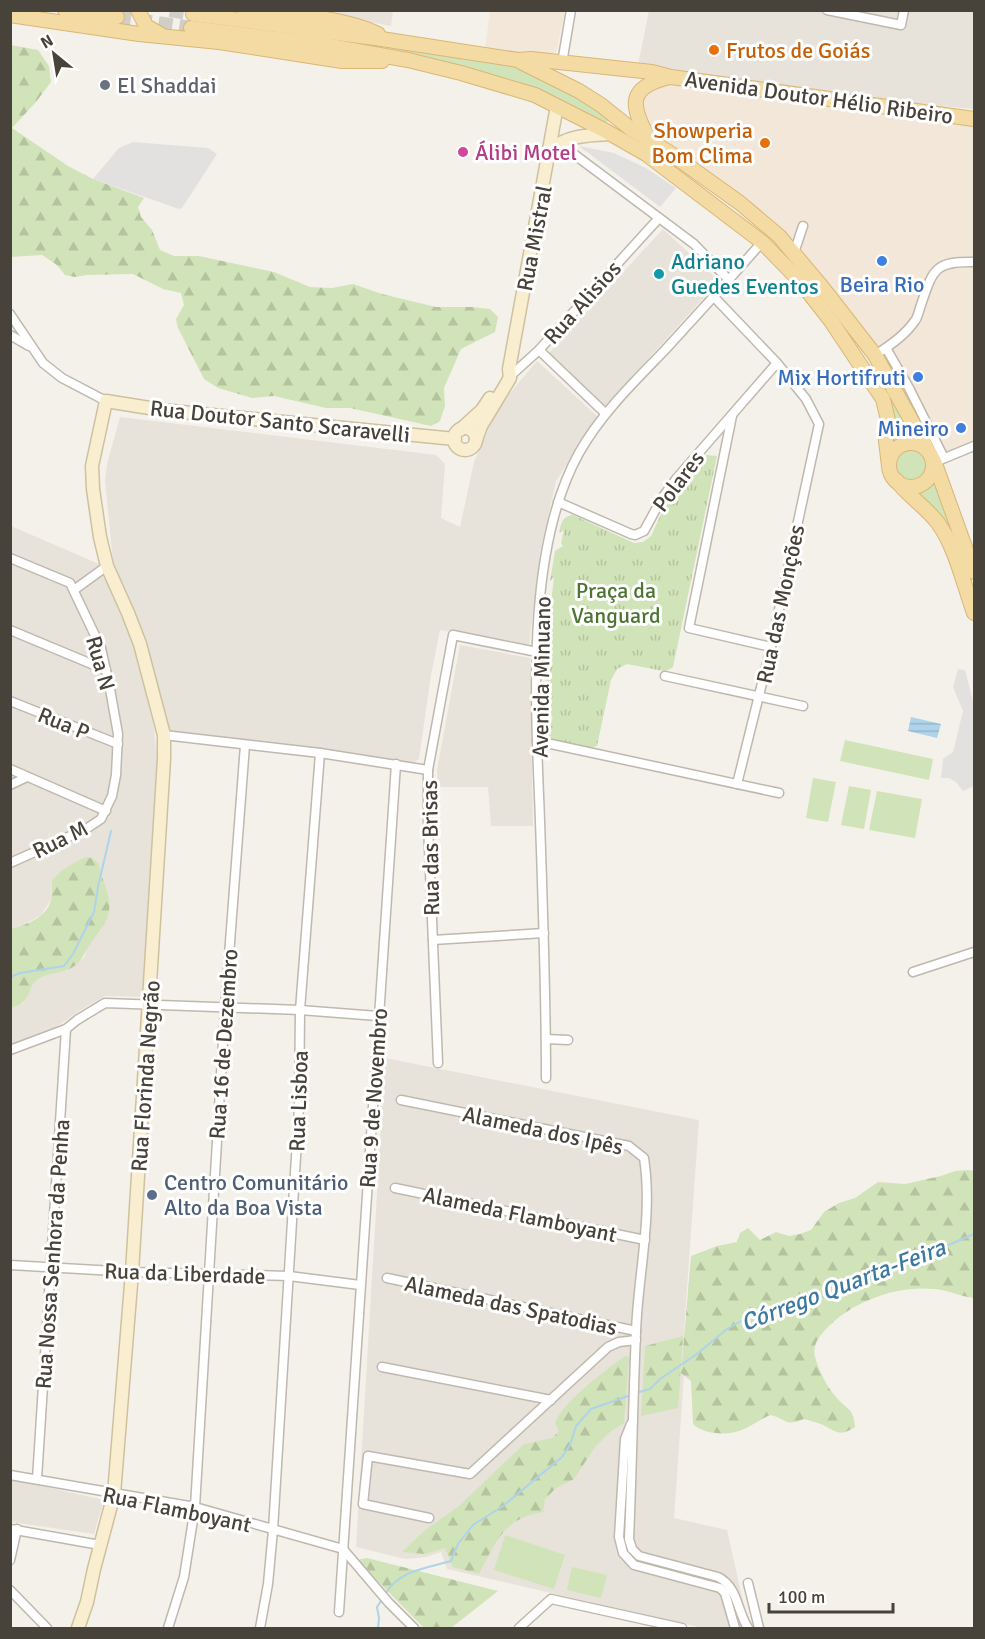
<svg xmlns="http://www.w3.org/2000/svg" width="985" height="1639" font-family="Signika,sans-serif">
	<defs>
		<pattern id="forest-firs" width="22" height="20" patternUnits="userSpaceOnUse" patternTransform="scale(1.5)"><rect width="22" height="20" fill="#d1e3b8"/><path d="M5 1l3.5 6h-7zM16 11l3.5 6h-7z" fill="#b5c49f"/></pattern>
		<pattern id="park-tufts" width="24" height="20" patternUnits="userSpaceOnUse" patternTransform="scale(1.5)"><rect width="24" height="20" fill="#d1e3b8"/><path d="M3 7l-1-3M5 7V3M7 7l1-3M15 17l-1-3M17 17v-4M19 17l1-3" fill="none" stroke="#b5c49f"/></pattern>
		<pattern id="water-rules" width="6" height="5" patternUnits="userSpaceOnUse" patternTransform="scale(1.5)"><rect width="6" height="5" fill="#aed3ea"/><path d="M0 2.5h6" fill="none" stroke="#97b6c9"/></pattern>
	</defs>
	<rect width="100%" height="100%" fill="#f4f1eb"/>
	<g fill="#e7e3da">
		<polygon points="307,10 393,11 391,26"/>
		<polygon points="649,11 974,11 974,109 930,105 638,65"/>
		<polygon points="663,229 719,281 605,406 548,354"/>
		<polygon points="537,361 598,417 556,481 540,552 529,645 440,630 431,675 419,759 413,763 173,735 169,732 147,641 114,572 105,481 107,464 120,417 436,455 445,464 441,518 460,527 474,462 498,407"/>
		<polygon points="11,526 99,564 122,614 134,649 154,728 158,770 151,853 144,997 105,996 79,1011 53,1029 11,1045 11,1008 23,1003 34,982 39,977 75,966 84,957 87,948 100,932 108,915 109,901 101,877 99,864 72,864 56,876 51,884 52,898 41,915 23,925 11,929"/>
		<polygon points="460,645 530,658 533,826 491,826 488,787 438,787 437,770"/>
		<polygon points="385,1058 699,1120 681,1373 684,1375 674,1518 727,1530 748,1624 731,1628 703,1628 447,1569 441,1552 426,1557 405,1559 356,1547"/>
		<polygon points="11,1479 104,1500 94,1534 11,1522"/>
	</g>
	<g fill="#f3e7d9">
		<polygon points="490,11 565,11 556,52 549,56 485,48"/>
		<polygon points="660,83 974,126 974,442 935,457 894,376 843,306 720,183 691,159 648,131 640,105 643,96"/>
	</g>
	<g fill="#d1e3b8">
		<polygon points="401,50 508,65 538,75 572,93 610,118 603,127 586,117 400,54"/>
		<polygon points="892,398 917,440 907,440 893,447 887,401"/>
		<circle cx="912" cy="465" r="18"/>
		<polygon points="935,475 959,539 951,542 910,490 928,484"/>
		<polygon points="845,740 933,759 929,780 840,761"/>
		<polygon points="813,778 836,782 828,822 806,818"/>
		<polygon points="849,786 871,790 864,829 841,825"/>
		<polygon points="877,791 922,799 915,838 869,830"/>
		<polygon points="505,1535 565,1555 554,1589 494,1570"/>
		<polygon points="572,1567 607,1575 601,1598 567,1590"/>
	</g>
	<g fill="url(#forest-firs)">
		<polygon points="11,45 38,50 49,66 51,82 36,102 12,128 68,166 93,179 144,198 138,207 141,217 152,230 160,250 174,256 199,256 274,272 310,287 332,288 353,284 382,294 436,307 472,307 490,309 498,317 495,332 461,349 444,388 445,406 440,421 431,426 350,408 326,408 274,396 252,398 218,388 204,379 178,328 176,319 184,305 181,293 163,289 133,274 87,275 75,277 65,275 57,265 42,255 11,257"/>
		<path d="M86 857 92 858 99 864C101 877 107 888 109 900 112 919 99 932 89 946 83 954 82 962 73 967 62 974 48 972 38 979 30 984 30 996 23 1002 20 1005 14 1007 11 1008V929C28 924 49 917 52 896 52 891 51 886 52 882 58 870 74 863 86 857Z"/>
		<path d="M968 1170 974 1171V1298C961 1297 949 1290 935 1289 897 1285 852 1301 826 1329 819 1337 812 1345 815 1357 819 1371 827 1387 836 1397 847 1410 854 1408 855 1427 840 1437 837 1432 823 1425 817 1422 810 1421 804 1419 783 1427 788 1419 770 1415 761 1419 753 1425 744 1429 730 1436 704 1435 693 1424L691 1381 681 1373 691 1256 717 1246 737 1242 740 1233 748 1228 760 1240 776 1232 789 1236 800 1234 811 1230 824 1212 839 1203 855 1198 878 1182 905 1184 941 1176 955 1171Z"/>
		<polygon points="683,1336 678,1408 641,1416 645,1346"/>
		<path d="M625 1356 629 1358 624 1423 610 1432 595 1447 574 1479 556 1488 545 1499 543 1512C504 1518 496 1541 479 1574L453 1567 445 1548 425 1554 402 1552 424 1531 459 1506 524 1444 552 1438 559 1431 555 1423C562 1402 606 1370 625 1356Z"/>
		<polygon points="367,1558 498,1591 451,1628 424,1628 357,1560"/>
	</g>
	<path fill="url(#park-tufts)" d="M707 455 717 456 673 667 668 670 663 671 627 664 617 669 611 680 597 746 589 748 550 740 546 736V725L553 718 551 716V684L550 680 546 684V674L551 668 550 647 545 652 544 647 549 643 547 631 544 634 546 618 552 613 550 611 554 577 550 581 555 551 563 546 561 543 564 530 559 533C561 524 562 516 573 515L634 543 643 542 651 536 670 495 703 457Z"/>
	<g fill="#e3e1df">
		<polygon points="133,142 208,148 217,154 182,208 179,209 93,179 119,148"/>
		<polygon points="579,146 614,153 646,168 676,188 660,207"/>
		<polygon points="958,669 965,670 974,705 974,786 963,791 956,782 949,778 941,778 943,759 953,752 963,711 953,687"/>
	</g>
	<polygon fill="url(#water-rules)" points="911,717 941,724 937,738 908,731"/>
	<g fill="none" stroke-linecap="round" stroke-linejoin="round">
		<g stroke="#aed3ea" stroke-width="2">
			<polyline points="10,977 20,973 64,966 73,954 94,912 98,887 111,831"/>
			<polyline points="636,1393 650,1389 660,1379 697,1354 727,1329 759,1311 805,1303 854,1286 974,1234"/>
			<path d="M386 1593C400 1570 427 1568 451 1561L458 1544 473 1525 503 1506 562 1457 570 1445 576 1426 591 1409 631 1395"/>
			<polyline points="378,1628 379,1618 377,1607 383,1598"/>
		</g>
		<g stroke="#d1cec8" stroke-width="14" stroke-dasharray="14 7" stroke-linecap="butt">
			<polyline points="170,10 193,14"/>
			<polyline points="117,17 191,28"/>
		</g>
		<defs>
			<g id="street">
				<polyline points="827,10 901,25 904,10"/>
				<polyline points="562,63 571,10"/>
				<polyline points="559,143 694,244 729,280"/>
				<polyline points="794,253 803,226"/>
				<polyline points="714,297 777,363 806,399 819,424 771,647 737,784"/>
				<polyline points="10,314 43,363 62,378 106,401"/>
				<polyline points="10,335 29,346"/>
				<polyline points="886,348 909,388 944,458"/>
				<polyline points="539,350 605,413"/>
				<path d="M875 355C888 347 905 335 914 322 918 318 919 310 921 305 933 270 934 261 974 262"/>
				<polyline points="507,379 539,350 659,218"/>
				<polyline points="732,416 689,628 771,647"/>
				<polyline points="940,460 974,446"/>
				<polyline points="558,502 631,534 635,535 644,531 662,498 676,479 777,363"/>
				<polyline points="10,558 70,583 101,648 110,689 118,734 116,775 112,796 101,819 86,829 10,863"/>
				<polyline points="74,590 107,566"/>
				<polyline points="10,630 106,670"/>
				<polyline points="665,676 803,706"/>
				<polyline points="10,701 118,744"/>
				<polyline points="164,735 320,753 428,770"/>
				<polyline points="537,741 779,793"/>
				<polyline points="10,769 106,811"/>
				<polyline points="10,785 27,777"/>
				<polyline points="433,940 544,933"/>
				<polyline points="913,972 974,952"/>
				<polyline points="546,1039 568,1040"/>
				<polyline points="10,1050 66,1029 77,1020 105,1003 300,1010 378,1016"/>
				<polyline points="438,1063 428,824 428,770 453,635 537,652"/>
				<path d="M546 1078C546 992 543 907 540 821 536 710 524 552 579 453 601 414 633 383 664 351 697 315 730 279 762 242"/>
				<path d="M401 1100 629 1146 644 1158C653 1216 638 1274 636 1332 633 1401 632 1470 629 1539L632 1549 639 1556 718 1577C738 1587 737 1611 748 1628"/>
				<polyline points="395,1188 645,1240"/>
				<polyline points="10,1265 132,1272 289,1276 360,1285"/>
				<polyline points="387,1278 636,1331"/>
				<polyline points="382,1367 551,1400"/>
				<polyline points="631,1424 625,1439 619,1537 623,1553 634,1565 720,1588 725,1593 735,1628"/>
				<polyline points="10,1475 195,1507 343,1549"/>
				<polyline points="37,1479 66,1029"/>
				<polyline points="429,1518 363,1504 368,1456 470,1474 608,1347 619,1342 636,1340"/>
				<polyline points="10,1529 100,1545"/>
				<polyline points="343,1549 389,1603 414,1628"/>
				<polyline points="10,1560 17,1529"/>
				<polyline points="748,1583 759,1628"/>
				<polyline points="10,1590 47,1628"/>
				<polyline points="339,1612 396,764"/>
				<polyline points="168,1628 184,1577 195,1507 225,1008 245,745"/>
				<polyline points="260,1628 268,1584 273,1530 299,1108 300,1010 320,753"/>
				<polyline points="519,1628 551,1599 682,1628"/>
			</g>
			<g id="secondary">
				<path d="M550 150C568 135 589 135 611 134"/>
				<circle cx="465" cy="439" r="11"/>
				<polyline points="460,430 482,410 490,398"/>
				<polyline points="476,440 481,426 510,378 509,369 557,106"/>
				<polyline points="78,1628 87,1602 94,1569 114,1494 132,1272 164,759 164,735 140,644 128,613 107,566 100,537 93,489 92,466 106,401 162,410 455,439"/>
			</g>
			<g id="primary">
				<polyline points="65,10 117,17"/>
				<polyline points="138,10 146,26 160,34"/>
				<path d="M244 10C286 15 341 16 378 34"/>
				<polyline points="193,14 375,38 518,60 531,59 652,72 671,77 974,119"/>
				<polyline points="10,15 139,34 219,42 342,61 382,61"/>
				<polyline points="191,28 324,45 408,60 461,73 535,95 604,130 646,154 762,242 799,280 831,321 883,399 888,420 886,441 889,466"/>
				<polyline points="521,62 579,91 601,105 631,129 670,153 740,203 779,236 822,287 875,355 926,447"/>
				<path d="M649 139C630 105 627 87 670 77"/>
				<circle cx="911" cy="465" r="22"/>
				<polyline points="934,461 974,572"/>
				<path d="M896 480C908 496 926 507 938 523 955 546 964 585 974 613"/>
			</g>
		</defs>
		<use href="#street" stroke="#bfb8ae" stroke-width="11"/>
		<use href="#secondary" stroke="#cec19f" stroke-width="15"/>
		<use href="#primary" stroke="#d8b775" stroke-width="16"/>
		<use href="#street" stroke="#fff" stroke-width="8"/>
		<use href="#secondary" stroke="#f9eed0" stroke-width="12"/>
		<use href="#primary" stroke="#f4dba4" stroke-width="14"/>
	</g>
	<g fill="#e8710a" stroke="#fff" stroke-width="2">
		<circle cx="714" cy="50" r="6"/>
		<circle cx="765" cy="143" r="6"/>
	</g>
	<circle fill="#6b7280" stroke="#fff" stroke-width="2" cx="105" cy="85" r="6"/>
	<circle fill="#d1479c" stroke="#fff" stroke-width="2" cx="463" cy="152" r="6"/>
	<g fill="#3f7fe0" stroke="#fff" stroke-width="2">
		<circle cx="882" cy="261" r="6"/>
		<circle cx="918" cy="377" r="6"/>
		<circle cx="961" cy="428" r="6"/>
	</g>
	<circle fill="#0f9aa8" stroke="#fff" stroke-width="2" cx="659" cy="274" r="6"/>
	<circle fill="#5c6f8a" stroke="#fff" stroke-width="2" cx="152" cy="1195" r="6"/>
	<g text-anchor="middle" stroke-width="6" stroke-linejoin="round" paint-order="stroke">
		<g font-size="22" fill="#c56008" stroke="#fff" text-anchor="start">
			<text x="726" y="58">Frutos de Goiás</text>
			<text x="753" y="138" text-anchor="end">Showperia<tspan x="753" dy="25">Bom Clima</tspan></text>
		</g>
		<g font-size="22" fill="#5b616d" stroke="#fff" text-anchor="start">
			<text x="117" y="93">El Shaddai</text>
		</g>
		<g font-size="22" fill="#47423a" stroke="#fff">
			<text transform="translate(819 97) rotate(8)" y="8">Avenida Doutor Hélio Ribeiro</text>
			<text transform="translate(534 238) rotate(-79)" y="8">Rua Mistral</text>
			<text transform="translate(582 302) rotate(-48)" y="8">Rua Alisios</text>
			<text transform="translate(280 421) rotate(6)" y="8">Rua Doutor Santo Scaravelli</text>
			<text transform="translate(678 481) rotate(-53)" y="8">Polares</text>
			<text transform="translate(780 604) rotate(-78)" y="8">Rua das Monções</text>
			<text transform="translate(101 663) rotate(74)" y="8">Rua N</text>
			<text transform="translate(541 677) rotate(-89)" y="8">Avenida Minuano</text>
			<text transform="translate(64 723) rotate(22)" y="8">Rua P</text>
			<text transform="translate(60 839) rotate(-26)" y="8">Rua M</text>
			<text transform="translate(430 848) rotate(-91)" y="8">Rua das Brisas</text>
			<text transform="translate(223 1044) rotate(-86)" y="8">Rua 16 de Dezembro</text>
			<text transform="translate(145 1076) rotate(-86)" y="8">Rua Florinda Negrão</text>
			<text transform="translate(373 1098) rotate(-86)" y="8">Rua 9 de Novembro</text>
			<text transform="translate(298 1101) rotate(-88)" y="8">Rua Lisboa</text>
			<text transform="translate(543 1130) rotate(12)" y="8">Alameda dos Ipês</text>
			<text transform="translate(520 1214) rotate(12)" y="8">Alameda Flamboyant</text>
			<text transform="translate(52 1254) rotate(-86)" y="8">Rua Nossa Senhora da Penha</text>
			<text transform="translate(185 1273) rotate(2)" y="8">Rua da Liberdade</text>
			<text transform="translate(511 1305) rotate(12)" y="8">Alameda das Spatodias</text>
			<text transform="translate(177 1509) rotate(12)" y="8">Rua Flamboyant</text>
		</g>
		<g font-size="22" fill="#b23c85" stroke="#fff" text-anchor="start">
			<text x="475" y="160">Álibi Motel</text>
		</g>
		<g font-size="22" fill="#0d838f" stroke="#fff" text-anchor="start">
			<text x="671" y="269">Adriano<tspan x="671" dy="25">Guedes Eventos</tspan></text>
		</g>
		<g font-size="22" fill="#366cbe" stroke="#fff" text-anchor="end">
			<text x="882" y="292" text-anchor="middle">Beira Rio</text>
			<text x="906" y="385">Mix Hortifruti</text>
			<text x="949" y="436">Mineiro</text>
		</g>
		<g font-size="22" fill="#4d7432" stroke="#fff">
			<text x="616" y="598">Praça da<tspan x="616" dy="25">Vanguard</tspan></text>
		</g>
		<g font-size="22" fill="#4e5e75" stroke="#fff" text-anchor="start">
			<text x="164" y="1190">Centro Comunitário<tspan x="164" dy="25">Alto da Boa Vista</tspan></text>
		</g>
		<g font-size="24" font-style="italic" fill="#3b79a1" stroke="#fff">
			<text transform="translate(843 1285) rotate(-21)" y="8">Córrego Quarta-Feira</text>
		</g>
	</g>
	<rect width="985" height="1639" fill="none" stroke="#47423a" stroke-width="24"/>
	<g transform="translate(54 54) rotate(330)" stroke="#ffffff" stroke-width="4.5" paint-order="stroke">
	<path d="M0-4.5L10 22L0 15L-10 22Z" fill="#47423a"/>
	<text y="-9" font-size="16" font-weight="bold" text-anchor="middle" fill="#47423a">N</text>
	</g>
	<path d="M769 1603v9h124v-9" fill="none" stroke="#47423a" stroke-width="3"/>
	<text x="778" y="1603" font-size="18" fill="#47423a" stroke="#ffffff" stroke-width="4.5" paint-order="stroke">100 m</text>
</svg>
